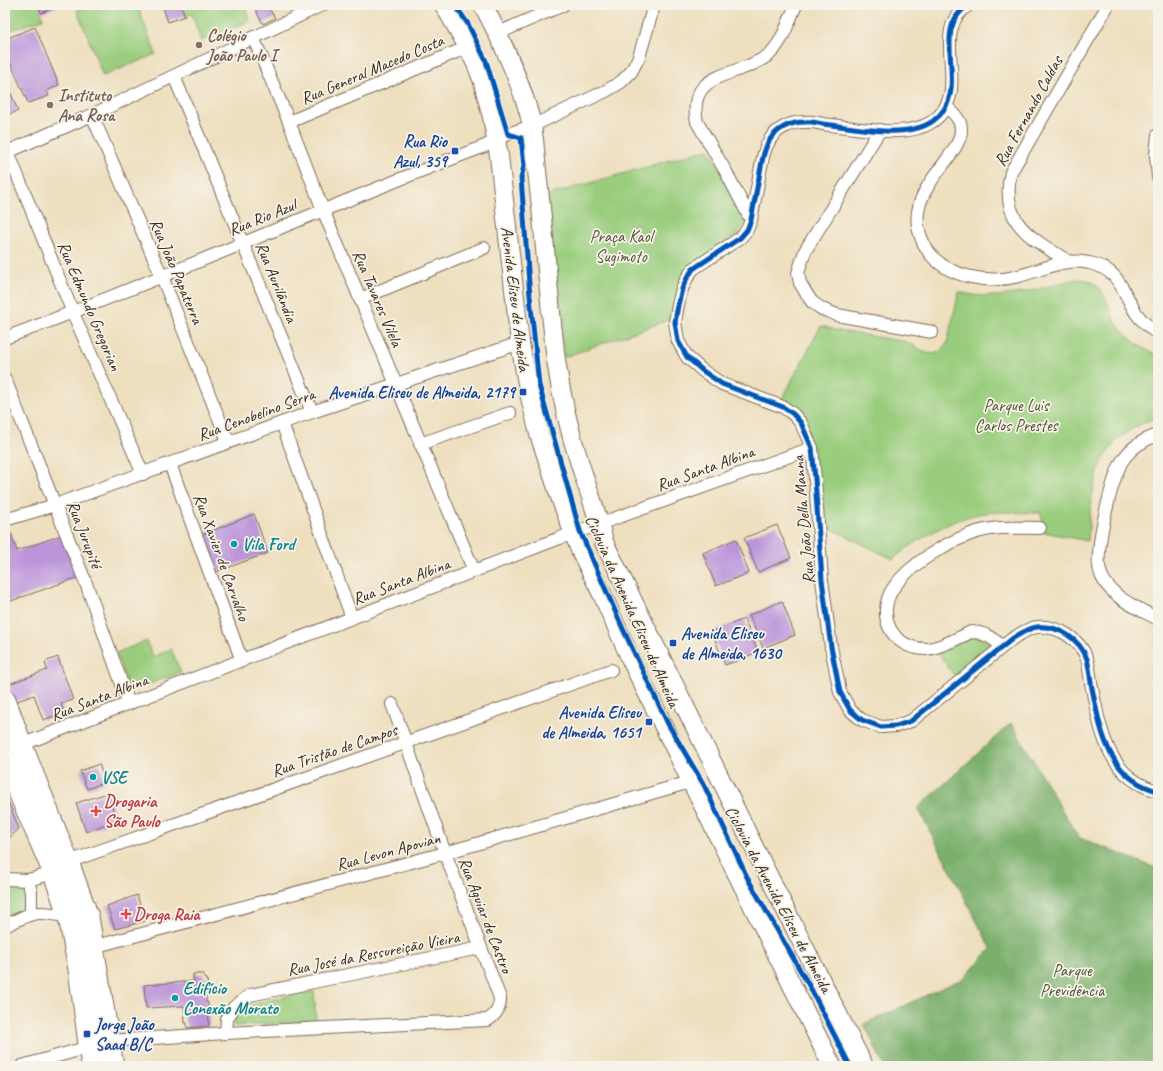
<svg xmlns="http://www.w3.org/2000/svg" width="1163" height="1071" font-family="Caveat,sans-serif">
	<rect width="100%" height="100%" fill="#f7f3e8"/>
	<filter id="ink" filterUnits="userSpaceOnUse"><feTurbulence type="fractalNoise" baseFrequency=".025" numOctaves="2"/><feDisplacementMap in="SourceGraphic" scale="8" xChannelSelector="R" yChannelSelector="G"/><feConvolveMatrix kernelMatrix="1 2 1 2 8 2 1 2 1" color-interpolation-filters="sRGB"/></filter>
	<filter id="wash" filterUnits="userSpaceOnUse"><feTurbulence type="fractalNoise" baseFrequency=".012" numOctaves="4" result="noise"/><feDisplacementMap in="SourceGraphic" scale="16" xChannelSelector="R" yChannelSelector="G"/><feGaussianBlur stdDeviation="0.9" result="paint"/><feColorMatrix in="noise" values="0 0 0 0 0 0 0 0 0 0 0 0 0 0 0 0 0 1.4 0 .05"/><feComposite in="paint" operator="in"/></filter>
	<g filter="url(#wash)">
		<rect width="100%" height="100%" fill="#eedfbf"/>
		<g fill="#99cd7d" stroke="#6a7c4e">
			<polygon points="5,5 39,5 43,19 5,32"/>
			<polygon points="89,5 137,5 156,54 103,76 77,10"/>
			<polygon points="181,5 206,5 207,7 213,5 244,5 250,21 201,41 192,14 185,16"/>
			<polygon points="709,149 748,219 737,234 686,271 671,319 564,357 545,196"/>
			<path d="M1076 279C1108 278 1105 309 1120 328 1130 341 1144 349 1158 356V417C1096 437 1091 484 1088 541L1044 532 1041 513C1023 513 1004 511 986 513 955 516 916 540 893 559L818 522 801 423 778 406 821 326 839 331 902 341 912 344 926 353 934 354 942 350 947 343 959 292C1000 303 1037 289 1076 279Z"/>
			<polygon points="971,633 1000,648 959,682 935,649"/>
			<polygon points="146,641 153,657 171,649 181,672 130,691 116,653"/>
			<polygon points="5,887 22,888 31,894 30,904 5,917"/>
			<path d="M314 991 316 1021 234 1026 233 1018C246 1001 292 996 314 991Z"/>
		</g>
		<polygon fill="#7ab06c" stroke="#5a6d45" points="1011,723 1078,837 1158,869 1158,1066 884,1066 864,1024 964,978 991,949 918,808"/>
		<g id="blocks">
			<g fill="#bb94da">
				<polygon points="39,5 58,5 59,6 41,13"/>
				<polygon points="162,5 181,5 185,16 168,22"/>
				<polygon points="253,5 267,5 275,18 263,24"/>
				<polygon points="35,27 59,85 47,91 49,96 28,103 5,50 5,39"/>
				<polygon points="5,79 18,111 5,116"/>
				<polygon points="254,514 268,553 213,573 199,536"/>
				<polygon points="777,525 791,558 758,572 744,538"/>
				<polygon points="11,533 17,551 64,534 79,577 5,603 5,535"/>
				<polygon points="736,539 749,573 716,586 703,553"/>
				<polygon points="782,601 795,635 763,648 749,615"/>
				<polygon points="744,619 758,652 725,665 712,632"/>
				<polygon points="58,657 73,700 61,704 64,713 43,720 34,695 15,702 9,684 47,670 45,662"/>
				<polygon points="99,764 105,782 87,789 80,771"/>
				<polygon points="108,793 116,820 86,832 76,803"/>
				<polygon points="8,801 19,829 9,838 5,835 5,802"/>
				<polygon points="137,895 145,921 115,929 107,906"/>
				<polygon points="193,974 204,974 204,978 207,979 208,994 206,994 206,1003 208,1002 209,1026 187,1028 187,1023 185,1023 184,1006 146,1008 144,985 194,981"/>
			</g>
		</g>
	</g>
	<g filter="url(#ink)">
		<use href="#blocks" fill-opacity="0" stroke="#7a6956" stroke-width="1"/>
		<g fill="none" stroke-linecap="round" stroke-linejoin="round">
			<defs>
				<g id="street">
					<path d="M969 5C926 30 975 91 933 121 906 140 854 127 823 124 817 123 811 121 805 122 790 122 775 129 768 143 763 152 762 162 760 172 757 188 754 204 751 220L747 230 740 238 693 269 687 278 682 289 678 305 675 322 678 341 687 357 703 371 722 384 783 407 793 414 801 423 812 448 815 479 822 580 831 647 840 692 850 710 862 720 881 727 896 726 911 721 1012 639C1020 634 1028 628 1037 627 1058 625 1080 639 1087 659 1089 666 1090 675 1091 683 1100 727 1106 778 1158 791"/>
					<polyline points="498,33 563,5"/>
					<polyline points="253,37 289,122 323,210 474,571"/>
					<polyline points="174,76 312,412"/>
					<path d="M946 107C952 111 957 116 960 123 971 157 889 192 928 251 947 278 989 284 1019 276 1042 270 1065 257 1089 263 1120 269 1122 291 1136 313 1142 322 1150 328 1158 334"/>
					<polyline points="92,115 162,277 228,441"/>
					<polyline points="289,122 468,47"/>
					<polyline points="880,130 805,251 798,273 800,283 806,293 812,302 822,309 837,315 932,332"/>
					<polyline points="1158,135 1156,155 1158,177"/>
					<polyline points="8,152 73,313 143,474"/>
					<polyline points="5,153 92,115 322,5"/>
					<path d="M751 220 726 172 697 122C686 70 738 78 767 56 782 45 788 22 796 5"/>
					<path d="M1069 262C1032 238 999 224 1011 172L1108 5"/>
					<polyline points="360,299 484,248"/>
					<path d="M5 338C166 278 324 207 485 146L508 134 532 126 606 91 621 82 631 72 639 57 654 5"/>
					<polyline points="5,379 87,586 129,704"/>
					<polyline points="282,423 352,618"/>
					<path d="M1158 435C1146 439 1133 446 1125 457 1113 471 1100 533 1099 553 1098 561 1099 570 1102 577 1113 599 1138 608 1158 619"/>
					<polyline points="420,444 510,413"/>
					<polyline points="170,464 242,661"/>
					<polyline points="5,520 55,505 312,412 520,343"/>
					<path d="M1002 646C992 638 984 632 971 632 961 637 936 649 926 649 891 649 875 614 894 587 910 564 950 540 977 532 997 526 1019 528 1040 528"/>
					<polyline points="5,751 560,538 812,448"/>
					<polyline points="68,862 611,670"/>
					<polyline points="5,879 28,880 54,873"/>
					<polyline points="28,880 31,892 31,914"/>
					<path d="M5 926C34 911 37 910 69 917"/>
					<polyline points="93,947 445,853 690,782"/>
					<polyline points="226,1033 227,1019 234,1007 250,995 480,948"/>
					<path d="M110 1041 226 1033 488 1020C496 1014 500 1009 500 998L445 853 392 704"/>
					<polyline points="22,1066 89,1047"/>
				</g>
				<g id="primary">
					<polyline points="444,5 468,47 477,66 482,79 492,117 499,156 520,343 528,389 539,434 561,500 580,550 602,594 632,662 832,1066"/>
					<path d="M483 5C503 43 522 83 532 125 535 143 536 162 538 180 545 240 549 300 556 360 561 395 569 430 580 464 588 490 598 515 604 542L754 847 864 1066"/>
				</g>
				<g id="highway">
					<polyline points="5,700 21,744 68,862 88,917 113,1066"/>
					<polyline points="5,760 54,873 69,917 79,969 92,1066"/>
				</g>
			</defs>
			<use href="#street" stroke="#7a6956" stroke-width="14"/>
			<use href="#primary" stroke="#7a6956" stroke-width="20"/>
			<use href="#highway" stroke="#7a6956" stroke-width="23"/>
			<use href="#street" stroke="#fff" stroke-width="12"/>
			<use href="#primary" stroke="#fff" stroke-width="18"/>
			<use href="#highway" stroke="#fff" stroke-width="21"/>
			<defs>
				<g id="cycleway">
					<polyline points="455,5 468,24 486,61 508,134 521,138 524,166 521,178 530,296 539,385 580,531 623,629 668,724 704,785 748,879 811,989 850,1066"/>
					<path d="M969 5C926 30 975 91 933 121 906 140 854 127 823 124 817 123 811 121 805 122 790 122 775 129 768 143 763 152 762 162 760 172 757 188 754 204 751 220L747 230 740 238 693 269 687 278 682 289 678 305 675 322 678 341 687 357 703 371 722 384 783 407 793 414 801 423 812 448 815 479 822 580 831 647 840 692 850 710 862 720 881 727 896 726 911 721 1012 639C1020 634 1028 628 1037 627 1058 625 1080 639 1087 659 1089 666 1090 675 1091 683 1100 727 1106 778 1158 791"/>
				</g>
			</defs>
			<use href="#cycleway" stroke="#f7f3e8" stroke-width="8"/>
			<use href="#cycleway" stroke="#0057b8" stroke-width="5"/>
		</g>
	</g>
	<g fill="#8d6e63" stroke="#f7f3e8" stroke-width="1.5">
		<circle cx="199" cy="45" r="4"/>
		<circle cx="50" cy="105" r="4"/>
	</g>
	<g fill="#1a4fb4" stroke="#f7f3e8" stroke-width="1.5">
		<rect x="451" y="147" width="8" height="8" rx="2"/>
		<rect x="519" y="388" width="8" height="8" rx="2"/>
		<rect x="669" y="639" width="8" height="8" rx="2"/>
		<rect x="645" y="718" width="8" height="8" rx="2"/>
		<rect x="83" y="1030" width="8" height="8" rx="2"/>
	</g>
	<g fill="#0f9aa8" stroke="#f7f3e8" stroke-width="1.5">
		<circle cx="234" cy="544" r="4"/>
		<circle cx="93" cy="777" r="4"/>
		<circle cx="175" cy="998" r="4"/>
	</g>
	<g fill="#e0444e" stroke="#f7f3e8" stroke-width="1.5">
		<path d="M94 805h4v4h4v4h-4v4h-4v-4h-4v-4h4z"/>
		<path d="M124 908h4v4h4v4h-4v4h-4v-4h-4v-4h4z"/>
	</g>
	<g text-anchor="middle" stroke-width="3.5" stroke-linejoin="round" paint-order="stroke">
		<g font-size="17" font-weight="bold" fill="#785e54" stroke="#f7f3e8" text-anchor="start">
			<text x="207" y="41">Colégio<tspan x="207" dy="20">João Paulo I</tspan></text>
			<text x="58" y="101">Instituto<tspan x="58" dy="20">Ana Rosa</tspan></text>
		</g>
		<g font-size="17" fill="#3b2a1e" stroke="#f7f3e8">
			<text transform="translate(372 69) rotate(-23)" y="6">Rua General Macedo Costa</text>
			<text transform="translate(1028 111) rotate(-61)" y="6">Rua Fernando Caldas</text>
			<text transform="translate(262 217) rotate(-22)" y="6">Rua Rio Azul</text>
			<text transform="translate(177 271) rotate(67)" y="6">Rua João Papaterra</text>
			<text transform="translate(277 282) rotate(68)" y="6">Rua Aurilândia</text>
			<text transform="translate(378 298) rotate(67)" y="6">Rua Tavares Vilela</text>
			<text transform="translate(516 299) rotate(83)" y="6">Avenida Eliseu de Almeida</text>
			<text transform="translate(90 306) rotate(67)" y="6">Rua Edmundo Gregorian</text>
			<text transform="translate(256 414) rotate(-20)" y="6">Rua Cenobelino Serra</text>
			<text transform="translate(705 468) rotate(-20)" y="6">Rua Santa Albina</text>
			<text transform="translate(803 520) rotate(-95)" y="6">Rua João Della Manna</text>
			<text transform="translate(85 534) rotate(69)" y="6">Rua Jurupité</text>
			<text transform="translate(222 557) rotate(70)" y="6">Rua Xavier de Carvalho</text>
			<text transform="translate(401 581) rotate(-21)" y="6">Rua Santa Albina</text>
			<text transform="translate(633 611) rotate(66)" y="6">Ciclovia da Avenida Eliseu de Almeida</text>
			<text transform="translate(99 697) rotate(-21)" y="6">Rua Santa Albina</text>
			<text transform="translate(334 750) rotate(-19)" y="6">Rua Tristão de Campos</text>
			<text transform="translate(388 851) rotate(-15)" y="6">Rua Levon Apovian</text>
			<text transform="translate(779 899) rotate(62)" y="6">Ciclovia da Avenida Eliseu de Almeida</text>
			<text transform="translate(486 915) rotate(69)" y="6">Rua Aguiar de Castro</text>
			<text transform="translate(373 953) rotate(-11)" y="6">Rua José da Ressureição Vieira</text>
		</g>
		<g font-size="17" font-weight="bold" fill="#164399" stroke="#f7f3e8" text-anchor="end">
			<text x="447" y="147">Rua Rio<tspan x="447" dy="20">Azul, 359</tspan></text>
			<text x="515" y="398">Avenida Eliseu de Almeida, 2179</text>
			<text x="681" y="639" text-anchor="start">Avenida Eliseu<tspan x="681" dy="20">de Almeida, 1630</tspan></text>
			<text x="641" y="718">Avenida Eliseu<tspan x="641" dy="20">de Almeida, 1651</tspan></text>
			<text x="95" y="1030" text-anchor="start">Jorge João<tspan x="95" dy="20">Saad B/C</tspan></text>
		</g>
		<g font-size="17" fill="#525336" stroke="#f7f3e8">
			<text x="621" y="242">Praça Kaol<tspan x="621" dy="20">Sugimoto</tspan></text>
			<text x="1016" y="411">Parque Luis<tspan x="1016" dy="20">Carlos Prestes</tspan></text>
			<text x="1072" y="976">Parque<tspan x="1072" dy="20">Previdência</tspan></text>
		</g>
		<g font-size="17" font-weight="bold" fill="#0d838f" stroke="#f7f3e8" text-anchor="start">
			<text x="242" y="550">Vila Ford</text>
			<text x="101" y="783">VSE</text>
			<text x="183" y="994">Edifício<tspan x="183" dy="20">Conexão Morato</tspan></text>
		</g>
		<g font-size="17" font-weight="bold" fill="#be3a42" stroke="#f7f3e8" text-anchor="start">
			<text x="104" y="807">Drogaria<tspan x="104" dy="20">São Paulo</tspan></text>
			<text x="134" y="920">Droga Raia</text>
		</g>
	</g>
	<rect width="1163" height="1071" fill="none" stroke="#f7f3e8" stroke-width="20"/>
</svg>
